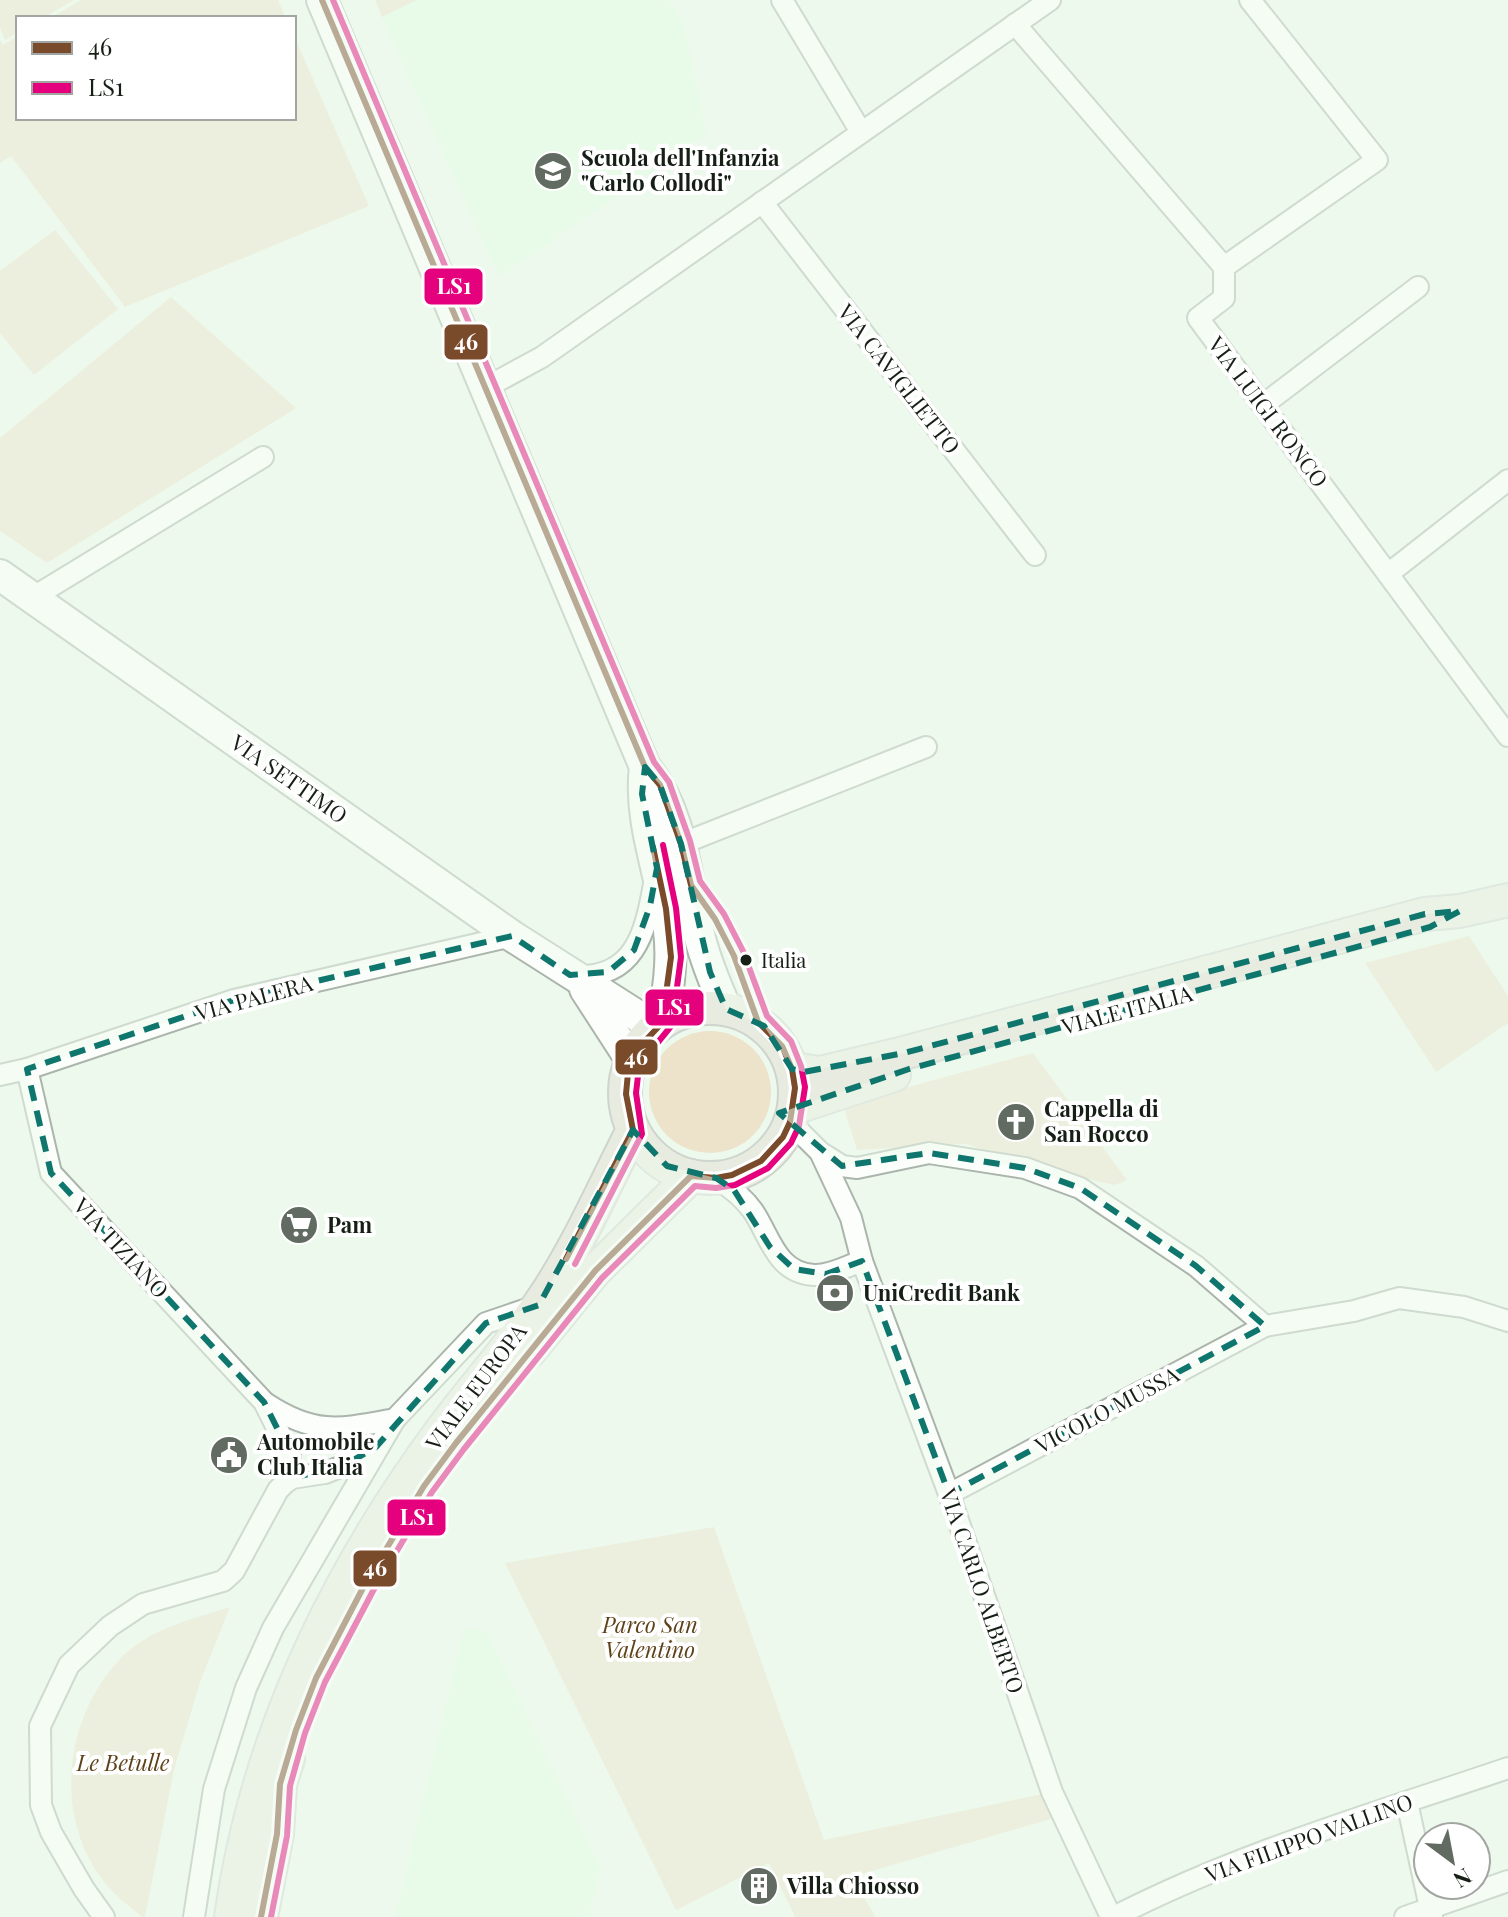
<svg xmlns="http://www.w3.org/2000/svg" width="1508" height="1917" font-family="'Playfair Display',serif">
	<rect width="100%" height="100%" fill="#edf9ed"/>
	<g fill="#e3fae3">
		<polygon points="417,0 669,0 684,25 707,135 499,277 382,17"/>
		<polygon points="464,1629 486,1631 601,1868 589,1917 395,1917"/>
	</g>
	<g fill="#ece3ca">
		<polygon points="0,0 74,0 43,18 18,18 18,32 5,40 0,28"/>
		<polygon points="81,0 278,0 286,18 50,18"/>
		<polygon points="375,0 417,0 382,17"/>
		<polygon points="18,36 18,118 294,118 294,36 369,206 125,307 11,156 0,163 0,40 3,45"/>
		<polygon points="55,230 118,309 34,375 0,333 0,271"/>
		<polygon points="171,297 296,408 47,563 0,531 0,438"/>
		<polygon points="1469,936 1508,996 1508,1023 1436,1072 1365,963"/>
		<circle cx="710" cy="1092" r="61"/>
		<polygon points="1033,1053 1127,1180 1115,1185 1037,1168 966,1144 857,1150 843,1105"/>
		<polygon points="714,1527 824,1840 1052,1792 1061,1816 851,1877 876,1917 795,1917 769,1863 676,1910 505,1563"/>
		<path d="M230 1607 200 1682 174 1770 145 1917H142C132 1908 119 1899 110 1889 52 1823 62 1721 120 1659 148 1629 193 1619 230 1607Z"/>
	</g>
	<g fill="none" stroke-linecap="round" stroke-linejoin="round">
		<defs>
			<g id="street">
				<polyline points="782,0 861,132"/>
				<polyline points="1015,24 1224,267 1224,298 1198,318 1508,736"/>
				<polyline points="762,202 1035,555"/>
				<polyline points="1224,267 1377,160 1250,0"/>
				<polyline points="485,388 542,357 1050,0"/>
				<polyline points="1263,405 1418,287"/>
				<polyline points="1388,574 1508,480"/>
				<polyline points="32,598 263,457"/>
				<polyline points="681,844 926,747"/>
				<path d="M573 976C634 979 645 935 654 884"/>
				<polyline points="27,1069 51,1173 264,1402 289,1452 292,1478"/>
				<polyline points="0,1075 27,1069 234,1000 512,936"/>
				<polyline points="790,1122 820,1152 851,1218 862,1261 949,1494 1052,1792 1111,1917"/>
				<polyline points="823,1154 842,1166 857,1168 929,1153 1025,1168 1080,1188 1196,1266 1265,1326 1354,1311 1399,1298 1464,1307 1508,1321"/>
				<path d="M716 1178C730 1187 743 1197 753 1211 770 1236 776 1273 814 1275 830 1276 847 1266 862 1261"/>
				<path d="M267 1404C316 1436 341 1429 395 1419"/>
				<polyline points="949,1494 1265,1326"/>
				<polyline points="1407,1802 1432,1917"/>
				<polyline points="104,1917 84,1889 51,1832 41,1805 40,1726 69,1665 110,1626 143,1604 223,1581 234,1571 278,1490 285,1483 292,1478 325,1473 343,1466 376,1447"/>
				<polyline points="194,1917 214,1789 246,1688 273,1628 395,1419 486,1323 539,1305"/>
				<path d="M1114 1917C1238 1853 1376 1813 1508 1768"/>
				<polyline points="1405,1917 1508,1881"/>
			</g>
			<g id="secondary">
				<path d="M322 0 645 767C684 814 686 881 700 938 706 963 716 985 726 1009"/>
				<polyline points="0,575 512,936 655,1027"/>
				<path d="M645 767C638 821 662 876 669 931 673 962 668 992 662 1023"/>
				<polyline points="585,989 631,1060"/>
			</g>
			<g id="primary">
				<circle cx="710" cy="1093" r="85"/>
				<polyline points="792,1069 820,1073 904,1053 1425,914 1460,911 1508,900"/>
				<polyline points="794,1108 894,1075"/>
				<polyline points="530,1351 595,1271 691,1176"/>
				<path d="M231 1917C256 1739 335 1575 441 1431 472 1389 508 1349 538 1306 576 1252 603 1188 633 1130"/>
				<polyline points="261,1917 277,1834 280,1784 288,1759"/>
			</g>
		</defs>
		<use href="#street" stroke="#abb5ab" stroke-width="24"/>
		<use href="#secondary" stroke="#abb5ab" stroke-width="34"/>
		<use href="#primary" stroke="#ced4ce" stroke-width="36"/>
		<use href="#street" stroke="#fcfefc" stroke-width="20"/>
		<use href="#secondary" stroke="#fcfefc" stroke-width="30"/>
		<use href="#primary" stroke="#e8ebe0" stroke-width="32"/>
		<defs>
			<g id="bus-1">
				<polyline points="566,1259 633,1130 626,1094 628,1073 645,1041 662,1023 671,957 666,909 653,847"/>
				<polyline points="261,1917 277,1834 280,1784 296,1730 316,1678 364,1586 424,1486 456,1443 595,1271 691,1176 716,1178 732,1175 761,1161 783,1137 790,1122 795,1088 792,1069 782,1046 758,1022 734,956 715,919 691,885 681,844 660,785 645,767 322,0"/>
			</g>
			<g id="bus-2">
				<polyline points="575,1264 642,1134 636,1093 638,1076 646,1057 672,1025 681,957 676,908 663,845"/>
				<polyline points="271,1917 287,1836 290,1786 305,1733 325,1682 373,1591 432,1492 464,1449 602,1278 695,1186 716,1188 735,1185 768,1168 791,1143 799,1126 805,1087 801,1066 791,1041 767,1016 743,951 724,914 700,881 690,841 669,782 654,762 333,0"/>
			</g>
		</defs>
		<use href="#bus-1" stroke="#fff" stroke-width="12"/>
		<use href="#bus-2" stroke="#fff" stroke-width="12"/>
		<use href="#bus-1" stroke="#7a4b2a" stroke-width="6"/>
		<use href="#bus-2" stroke="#e5007d" stroke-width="6"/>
	</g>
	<path d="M0 0H1508V1917H0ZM645 767 660 785 681 844 710 972 726 1009 764 1026 792 1069 804 1072 904 1053 1425 914 1460 911 1430 927 909 1069 779 1113 842 1166 929 1153 1025 1168 1080 1188 1196 1266 1265 1326 949 1494 862 1261 826 1274 794 1269 770 1247 734 1190 716 1178 667 1166 633 1130 539 1305 486 1323 376 1447 343 1466 292 1478 289 1452 264 1402 51 1173 27 1069 234 1000 512 936 570 975 608 972 634 950 650 906 657 868 642 794Z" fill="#edf9ed" fill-opacity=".55" fill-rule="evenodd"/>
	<path fill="none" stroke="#0f766e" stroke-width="6" stroke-dasharray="16 10" stroke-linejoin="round" d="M645 767 660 785 681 844 710 972 726 1009 764 1026 792 1069 804 1072 904 1053 1425 914 1460 911 1430 927 909 1069 779 1113 842 1166 929 1153 1025 1168 1080 1188 1196 1266 1265 1326 949 1494 862 1261 826 1274 794 1269 770 1247 734 1190 716 1178 667 1166 633 1130 539 1305 486 1323 376 1447 343 1466 292 1478 289 1452 264 1402 51 1173 27 1069 234 1000 512 936 570 975 608 972 634 950 650 906 657 868 642 794Z"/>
	<defs>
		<symbol id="school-disc" viewBox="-11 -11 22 22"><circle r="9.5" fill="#616b61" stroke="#fff"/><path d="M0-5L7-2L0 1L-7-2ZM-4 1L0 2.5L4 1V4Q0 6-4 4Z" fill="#fff"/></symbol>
		<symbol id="church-disc" viewBox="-11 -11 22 22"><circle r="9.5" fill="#616b61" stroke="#fff"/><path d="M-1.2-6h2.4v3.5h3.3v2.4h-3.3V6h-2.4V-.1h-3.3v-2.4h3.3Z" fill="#fff"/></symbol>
		<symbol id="supermarket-disc" viewBox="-11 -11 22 22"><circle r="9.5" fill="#616b61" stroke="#fff"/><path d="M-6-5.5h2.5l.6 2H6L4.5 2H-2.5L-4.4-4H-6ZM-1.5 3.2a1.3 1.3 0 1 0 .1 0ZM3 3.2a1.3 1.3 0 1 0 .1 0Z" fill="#fff"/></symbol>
		<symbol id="bank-disc" viewBox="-11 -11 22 22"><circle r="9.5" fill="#616b61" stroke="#fff"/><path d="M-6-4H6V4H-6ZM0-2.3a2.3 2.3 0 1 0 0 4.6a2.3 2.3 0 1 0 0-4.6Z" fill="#fff"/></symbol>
		<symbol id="civic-disc" viewBox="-11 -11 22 22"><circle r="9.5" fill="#616b61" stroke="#fff"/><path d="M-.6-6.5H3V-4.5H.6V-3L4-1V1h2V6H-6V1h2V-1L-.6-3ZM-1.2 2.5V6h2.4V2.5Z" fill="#fff"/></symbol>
		<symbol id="building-disc" viewBox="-11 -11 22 22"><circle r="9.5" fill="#616b61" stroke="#fff"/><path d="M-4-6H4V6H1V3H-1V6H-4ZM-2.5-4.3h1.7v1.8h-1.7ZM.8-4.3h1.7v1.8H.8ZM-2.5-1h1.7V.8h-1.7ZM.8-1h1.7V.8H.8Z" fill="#fff"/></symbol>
	</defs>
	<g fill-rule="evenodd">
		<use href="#school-disc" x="531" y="149" width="44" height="44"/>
		<use href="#church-disc" x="994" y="1100" width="44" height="44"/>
		<use href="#supermarket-disc" x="277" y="1203" width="44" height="44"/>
		<use href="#bank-disc" x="813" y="1271" width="44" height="44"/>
		<use href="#civic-disc" x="207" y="1433" width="44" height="44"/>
		<use href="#building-disc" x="737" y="1864" width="44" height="44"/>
	</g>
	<circle fill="#161f16" stroke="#fff" stroke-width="3" cx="746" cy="960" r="7"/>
	<g text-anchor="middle" stroke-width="8" stroke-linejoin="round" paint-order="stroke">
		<g font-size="20" fill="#161f16" stroke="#fff" text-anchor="start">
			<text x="761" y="968">Italia</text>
		</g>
		<g font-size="22" font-weight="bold" fill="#161f16" stroke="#fff" text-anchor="start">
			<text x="581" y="166">Scuola dell'Infanzia<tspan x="581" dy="25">"Carlo Collodi"</tspan></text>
			<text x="1044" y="1117">Cappella di<tspan x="1044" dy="25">San Rocco</tspan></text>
			<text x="327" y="1233">Pam</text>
			<text x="863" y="1301">UniCredit Bank</text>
			<text x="257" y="1450">Automobile<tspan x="257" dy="25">Club Italia</tspan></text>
			<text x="787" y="1894">Villa Chiosso</text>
		</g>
		<g font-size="22" fill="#161f16" stroke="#fff">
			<text transform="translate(899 379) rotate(52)" y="8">VIA CAVIGLIETTO</text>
			<text transform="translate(1268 412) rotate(53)" y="8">VIA LUIGI RONCO</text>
			<text transform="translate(289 779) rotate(35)" y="8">VIA SETTIMO</text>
			<text transform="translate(254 998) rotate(-15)" y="8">VIA PALERA</text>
			<text transform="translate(1127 1010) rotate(-15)" y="8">VIALE ITALIA</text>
			<text transform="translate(121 1248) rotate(47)" y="8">VIA TIZIANO</text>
			<text transform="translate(476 1387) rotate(-53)" y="8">VIALE EUROPA</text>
			<text transform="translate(1107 1410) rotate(-28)" y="8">VICOLO MUSSA</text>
			<text transform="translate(982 1591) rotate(71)" y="8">VIA CARLO ALBERTO</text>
			<text transform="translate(1309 1838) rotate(-20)" y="8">VIA FILIPPO VALLINO</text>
		</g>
		<g font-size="22" font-style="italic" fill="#5d4219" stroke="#fff">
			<text x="650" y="1633">Parco San<tspan x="650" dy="25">Valentino</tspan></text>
			<text x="123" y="1771">Le Betulle</text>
		</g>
	</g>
	<g stroke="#fff" stroke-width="3">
		<rect x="423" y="267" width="61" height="39" rx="8" fill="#e5007d"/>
		<rect x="443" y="323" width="46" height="38" rx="8" fill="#7a4b2a"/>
		<rect x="644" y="988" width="61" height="39" rx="8" fill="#e5007d"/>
		<rect x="614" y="1038" width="45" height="38" rx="8" fill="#7a4b2a"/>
		<rect x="386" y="1498" width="61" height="39" rx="8" fill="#e5007d"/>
		<rect x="352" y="1549" width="46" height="39" rx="8" fill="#7a4b2a"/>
	</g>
	<g font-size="22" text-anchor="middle" font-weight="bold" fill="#fff">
		<text x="454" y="294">LS1</text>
		<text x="466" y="350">46</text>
		<text x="674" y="1015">LS1</text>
		<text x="636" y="1065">46</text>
		<text x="417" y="1525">LS1</text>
		<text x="375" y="1576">46</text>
	</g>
	<rect x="16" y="16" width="280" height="104" fill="#ffffff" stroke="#a2a5a2" stroke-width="2"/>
	<rect x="32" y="42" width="40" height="12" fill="#7a4b2a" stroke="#a2a5a2" stroke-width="2"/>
	<text x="88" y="56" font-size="24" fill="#161f16">46</text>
	<rect x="32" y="82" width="40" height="12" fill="#e5007d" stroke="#a2a5a2" stroke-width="2"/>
	<text x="88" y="96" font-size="24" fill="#161f16">LS1</text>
	<g transform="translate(1452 1861) rotate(148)"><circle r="38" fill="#ffffff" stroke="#a2a5a2" stroke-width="2"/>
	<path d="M0-6L14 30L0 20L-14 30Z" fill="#616b61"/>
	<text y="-12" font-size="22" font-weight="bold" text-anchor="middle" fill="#161f16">N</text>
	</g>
</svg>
